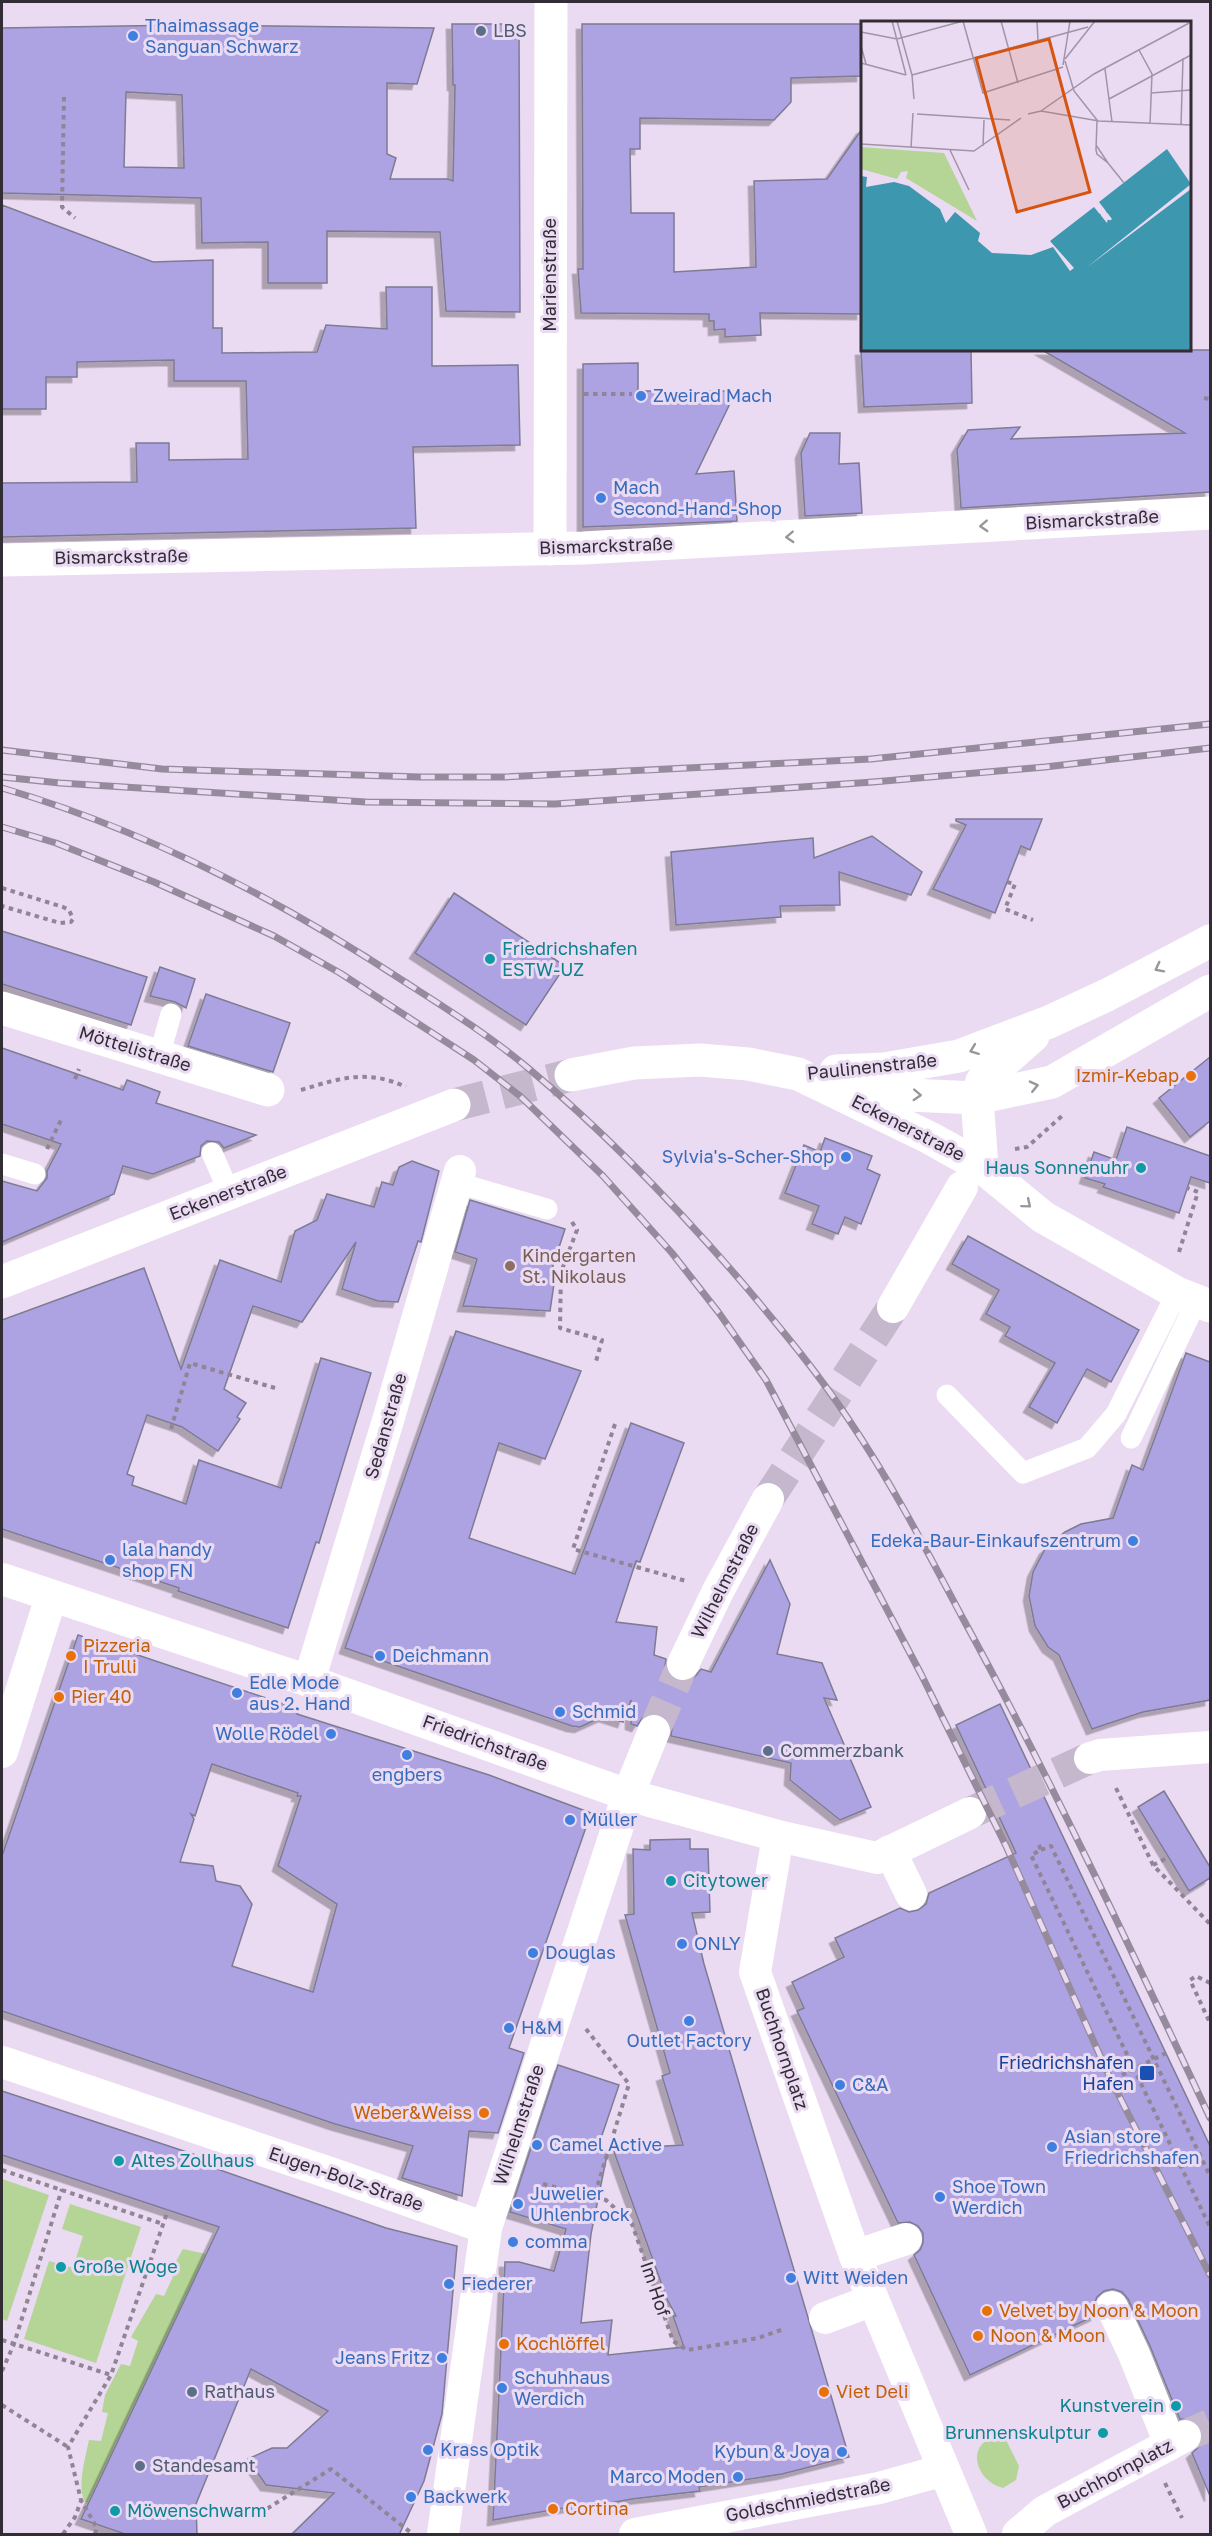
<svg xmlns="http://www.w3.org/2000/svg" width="1212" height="2536" font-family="'Golos Text',sans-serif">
	<defs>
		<filter id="shadow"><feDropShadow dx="-5.5" dy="5.5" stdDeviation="0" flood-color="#0004"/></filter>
	</defs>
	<rect width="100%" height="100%" fill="#eadaf2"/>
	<g fill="#b4d596">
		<polygon points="2,2179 49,2195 7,2321 2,2319"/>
		<polygon points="70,2204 141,2227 96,2363 24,2339 49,2261 73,2268 83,2236 62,2229"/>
		<path d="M183 2249 206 2254 87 2504C75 2491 86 2456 89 2440L101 2441 108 2413 102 2412 105 2395 121 2364 130 2366 138 2341 131 2337 156 2294 164 2296 177 2268 174 2265Z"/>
		<path d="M998 2437 1006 2440 1019 2466 1016 2480 1003 2488C974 2481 965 2441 998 2437Z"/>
	</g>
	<g fill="#ada3e3" stroke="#7e7b93" stroke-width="1.5" fill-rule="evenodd" filter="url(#shadow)">
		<path d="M452 24H519L520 312 446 311 440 232 327 231V283H268V242L202 243 201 198 2 193V28L184 25 434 28 417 84 387 83V154L396 158 390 179H448L453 181 455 85H453ZM126 92 182 95 184 168 124 167Z"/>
		<polygon points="582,24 862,24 862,76 791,78 791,102 774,120 640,118 640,149 630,149 631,213 674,213 674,272 756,267 754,181 827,179 862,129 862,314 760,313 761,335 725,337 725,329 714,330 714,321 709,321 709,314 581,313 578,269 583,269"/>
		<polygon points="2,205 153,262 213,260 213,328 222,328 222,353 317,352 326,325 387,329 386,287 432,287 432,366 518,365 520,445 413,447 416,528 2,537 2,483 137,482 136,443 169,443 169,460 248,459 246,381 174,381 174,360 77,362 77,377 46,377 46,409 2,409"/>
		<polygon points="861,350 971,350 972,403 864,407"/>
		<polygon points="1042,350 1210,350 1210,492 961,508 957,449 968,430 1020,427 1011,439 1185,433"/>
		<polygon points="638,363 638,391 736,391 696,474 734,471 737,521 583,527 583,364"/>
		<polygon points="810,433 840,433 839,464 859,463 862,513 805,516 801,453"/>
		<polygon points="956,819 1042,819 1030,850 1021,846 995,913 933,889 966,825 956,821"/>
		<polygon points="872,836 922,872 911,895 839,872 840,905 780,906 781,917 676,925 671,852 813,838 814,858"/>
		<polygon points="454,893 565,966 526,1025 415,953"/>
		<polygon points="2,931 147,977 131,1025 2,984"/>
		<polygon points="160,967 195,979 186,1008 175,1002 150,996"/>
		<polygon points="206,994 290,1023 273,1072 188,1046"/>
		<polygon points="2,1048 123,1090 127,1080 144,1086 160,1092 156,1103 256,1135 224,1148 219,1142 207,1141 201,1146 200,1156 153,1174 123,1166 114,1194 2,1242 2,1181 37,1191 47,1178 47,1171 61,1144 2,1124"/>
		<polygon points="1210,1057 1210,1121 1190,1137 1159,1098"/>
		<polygon points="1127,1127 1210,1156 1210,1183 1191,1177 1179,1213 1103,1187 1105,1184 1085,1178 1094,1152 1116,1160"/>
		<polygon points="825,1138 872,1156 867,1169 880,1175 861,1224 845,1217 838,1234 812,1224 819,1206 785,1193 804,1145 820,1152"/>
		<polygon points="412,1161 439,1171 421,1242 418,1241 398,1302 378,1301 342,1289 356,1242 302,1322 253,1306 224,1389 246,1403 237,1417 240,1419 218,1451 182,1427 147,1415 127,1474 134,1477 132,1485 186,1504 199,1460 281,1488 321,1358 371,1373 319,1543 316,1542 288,1628 178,1591 179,1588 2,1529 2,1320 144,1268 181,1369 220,1260 281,1282 295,1231 317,1220 327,1194 374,1207 382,1182 393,1185 399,1167"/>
		<polygon points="470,1200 565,1229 550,1275 555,1277 550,1311 463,1306 477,1259 455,1252"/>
		<polygon points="968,1236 1139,1330 1111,1382 1087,1369 1057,1423 1029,1407 1055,1363 1005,1336 1010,1327 986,1314 999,1290 952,1264"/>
		<polygon points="456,1331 581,1371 545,1459 499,1443 469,1538 575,1574 631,1423 684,1443 640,1562 636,1561 616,1622 657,1627 654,1655 666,1659 665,1666 668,1674 675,1680 684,1682 693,1679 701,1669 711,1672 770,1560 790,1604 777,1654 822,1663 837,1700 824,1698 871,1807 840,1820 790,1780 791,1763 671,1736 672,1728 669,1720 660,1714 651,1713 643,1717 637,1726 631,1724 631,1700 623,1722 604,1716 580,1727 572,1726 345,1648"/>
		<polygon points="1186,1353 1210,1362 1210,1700 1143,1712 1092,1729 1059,1655 1048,1647 1035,1626 1029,1596 1033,1572 1045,1549 1065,1532 1081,1524 1113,1518 1132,1465 1143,1470"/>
		<path d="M78 1635 299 1709 297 1714 489 1775 591 1813 509 2048 524 2053 498 2133 469 2131 462 2196 402 2178 413 2146 335 2124 2 2011V1856ZM212 1764 298 1793 297 1796H301L278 1866 337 1904 313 1992 232 1966 252 1904 240 1886 216 1881 213 1866 180 1862 194 1819 191 1814 195 1816Z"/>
		<polygon points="1000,1704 1210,2146 1210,2496 1192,2453 1201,2445 1203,2436 1201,2428 1194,2420 1180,2419 1150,2346 1128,2299 1122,2292 1113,2289 1104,2291 1097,2297 1094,2305 1096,2315 970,2375 914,2255 920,2250 923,2243 923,2233 918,2226 910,2222 898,2223 797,2011 804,2008 792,1982 844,1957 835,1938 900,1908 909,1912 918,1910 926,1904 929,1893 1016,1853 956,1725"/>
		<polygon points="1164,1791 1210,1867 1210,1878 1189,1891 1138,1807"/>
		<polygon points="690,1839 690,1849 708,1849 710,1912 692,1913 704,1964 849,2457 782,2474 699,2487 700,2491 632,2499 576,2509 575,2506 493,2520 505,2262 519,2262 554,2271 566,2229 510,2212 558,2065 619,2085 597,2150 608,2150 591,2234 581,2323 612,2320 608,2355 684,2347 673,2316 676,2316 667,2299 613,2149 683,2145 662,2076 670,2073 625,1915 634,1914 633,1849 650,1850 650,1840"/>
		<polygon points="2,2091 202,2157 200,2163 386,2228 457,2246 442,2414 424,2481 399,2535 291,2535 334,2493 266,2485 248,2459 272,2448 287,2448 328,2411 251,2369 196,2504 197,2535 128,2535 81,2519 219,2227 2,2155"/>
	</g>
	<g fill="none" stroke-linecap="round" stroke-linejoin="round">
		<g stroke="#c5b7cc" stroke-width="32" stroke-dasharray="32 16" stroke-linecap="butt">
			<polyline points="768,1499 893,1307"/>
			<polyline points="654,1731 683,1664"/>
			<polyline points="970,1813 1090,1758"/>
			<polyline points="1185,2436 1210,2425"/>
		</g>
		<polyline stroke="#c5b7cc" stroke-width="33" stroke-dasharray="33 16" stroke-linecap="butt" points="454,1105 571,1075"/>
		<g stroke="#908495" stroke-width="4" stroke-dasharray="4.5 4.5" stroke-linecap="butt">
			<polyline points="64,97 62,207 75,218"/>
			<polyline points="584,394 632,394"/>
			<polyline points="1204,398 1210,399"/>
			<polyline points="1007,882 1015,884 1005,909 1033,920"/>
			<polyline points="2,888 63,907 69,910 73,919 71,922 60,923 2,906"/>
			<polyline points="75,1079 79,1069"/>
			<path d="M301 1090C340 1078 368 1069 406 1087"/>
			<polyline points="47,1149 61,1120"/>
			<polyline points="1015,1149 1027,1147 1062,1116"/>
			<polyline points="572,1222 577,1230 561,1272 560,1328 602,1340 595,1365"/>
			<polyline points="1179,1252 1198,1192 1187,1188"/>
			<polyline points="615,1424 573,1549 686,1581"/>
			<polyline points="171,1429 190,1363 275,1388"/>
			<polyline points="1116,1788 1153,1865 1210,1924"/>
			<polyline points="1039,1845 1041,1850 1031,1855 1210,2227"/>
			<polyline points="1041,1850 1051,1846 1210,2176"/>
			<polyline points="1153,1865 1169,1857"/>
			<polyline points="1210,1983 1196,1976 1190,1980 1210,2023"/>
			<polyline points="586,2029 629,2084 594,2197"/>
			<polyline points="1122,2075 1166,2053"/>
			<polyline points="2,2170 163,2224"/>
			<polyline points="543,2184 606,2200 632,2224 673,2341 687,2350 758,2338 784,2329"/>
			<polyline points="2,2340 111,2375"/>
			<polyline points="2,2371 14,2344 62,2189"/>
			<polyline points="2,2405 68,2447"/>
			<polyline points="1165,2483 1182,2518"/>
			<polyline points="252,2518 331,2469 410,2532"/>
			<polyline points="63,2534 75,2517 81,2501"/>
			<polyline points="95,2534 97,2528 81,2500 68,2447 111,2375 168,2210"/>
		</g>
		<g stroke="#fff" stroke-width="21">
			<polyline points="159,1057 171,1014"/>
			<polyline points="212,1153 229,1192"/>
			<polyline points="2,1164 35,1174"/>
			<polyline points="458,1183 547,1209"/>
			<polyline points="947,1395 1023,1473 1087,1448 1116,1414 1177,1293"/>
			<polyline points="1131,1438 1197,1300"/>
		</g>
		<g stroke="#fff" stroke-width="32">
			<polyline points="893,1307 962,1187"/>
			<polyline points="2,1579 321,1685 628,1795 778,1836 877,1858 970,1813"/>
			<polyline points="683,1664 718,1591 768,1499"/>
			<polyline points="309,1681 389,1417 460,1171"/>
			<polyline points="2,1752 51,1597"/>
			<polyline points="1090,1758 1100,1755 1210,1747"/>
			<polyline points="778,1836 755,1972 855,2256 971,2534"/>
			<polyline points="890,1851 911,1894"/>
			<polyline points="2,2062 333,2174 486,2228"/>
			<polyline points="855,2256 906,2239"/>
			<polyline points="1112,2307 1134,2354 1170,2444"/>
			<polyline points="825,2318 873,2300"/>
			<polyline points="443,2534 486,2228 628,1795 654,1731"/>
			<polyline points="635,2534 879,2488 944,2470"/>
			<polyline points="1018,2534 1045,2511 1185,2436"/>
		</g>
		<g stroke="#fff" stroke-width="33">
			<polyline points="550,549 551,2"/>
			<polyline points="2,560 583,548 1210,513"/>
			<polyline points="2,1008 268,1090"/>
		</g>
		<g stroke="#fff" stroke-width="33">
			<polyline points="836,1071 884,1069 959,1056 1049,1022 1107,995 1210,941"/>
			<polyline points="571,1075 634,1063 700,1060 748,1064 798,1074 930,1138 982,1167 1043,1217 1177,1293 1210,1306"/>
			<polyline points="850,1086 886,1094 977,1098 1052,1082 1210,991"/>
			<polyline points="982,1167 977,1098 982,1081 1033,1036"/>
			<polyline points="2,1282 454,1105"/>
		</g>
		<defs>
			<g id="rail">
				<polyline points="2,750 162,769 420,777 505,777 871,759 1210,724"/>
				<polyline points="2,777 60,783 366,802 555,804 873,782 1045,767 1210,748"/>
				<path d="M2 788C146 830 280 900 405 982 447 1009 490 1036 528 1068 607 1134 679 1209 746 1287 782 1330 818 1373 849 1420 891 1482 926 1549 961 1615 1051 1779 1131 1949 1210 2118"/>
				<polyline points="2,827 56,843 154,882 274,936 340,973 474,1060 520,1096 603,1176 672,1253 719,1313 766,1380 921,1674 1006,1846 1111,2080 1210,2275"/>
			</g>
		</defs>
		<use href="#rail" stroke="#968b9c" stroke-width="7"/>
		<use href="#rail" stroke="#eadaf2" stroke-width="4.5" stroke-dasharray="14" stroke-linecap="butt"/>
	</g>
	<defs><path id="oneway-chevron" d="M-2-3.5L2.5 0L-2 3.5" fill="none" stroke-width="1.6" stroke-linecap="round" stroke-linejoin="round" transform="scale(1.5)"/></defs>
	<g stroke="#98969a">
		<use href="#oneway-chevron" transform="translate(984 526) rotate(177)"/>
		<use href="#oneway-chevron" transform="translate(790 537) rotate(177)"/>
		<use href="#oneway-chevron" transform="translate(1159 968) rotate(153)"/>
		<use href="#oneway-chevron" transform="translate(974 1050) rotate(159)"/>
		<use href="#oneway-chevron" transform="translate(1034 1086) rotate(-13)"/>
		<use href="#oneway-chevron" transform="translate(917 1095) rotate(3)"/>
		<use href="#oneway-chevron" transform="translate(1027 1204) rotate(40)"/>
	</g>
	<g fill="#5c6f8a" stroke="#eadaf2" stroke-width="2">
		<circle cx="481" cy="31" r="6"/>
		<circle cx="768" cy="1751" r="6"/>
		<circle cx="192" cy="2392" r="6"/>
		<circle cx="140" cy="2466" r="6"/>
	</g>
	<g fill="#3f7fe0" stroke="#eadaf2" stroke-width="2">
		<circle cx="133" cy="36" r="6"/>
		<circle cx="641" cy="396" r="6"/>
		<circle cx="601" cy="498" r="6"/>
		<circle cx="846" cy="1157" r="6"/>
		<circle cx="1133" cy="1541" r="6"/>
		<circle cx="110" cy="1560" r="6"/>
		<circle cx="380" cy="1656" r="6"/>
		<circle cx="237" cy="1693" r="6"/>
		<circle cx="560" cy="1712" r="6"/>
		<circle cx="331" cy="1734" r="6"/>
		<circle cx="407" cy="1755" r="6"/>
		<circle cx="570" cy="1820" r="6"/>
		<circle cx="682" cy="1944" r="6"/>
		<circle cx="533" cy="1953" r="6"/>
		<circle cx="689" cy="2021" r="6"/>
		<circle cx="509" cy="2028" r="6"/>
		<circle cx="840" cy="2085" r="6"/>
		<circle cx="537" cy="2145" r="6"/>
		<circle cx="1052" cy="2147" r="6"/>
		<circle cx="940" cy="2197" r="6"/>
		<circle cx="518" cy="2204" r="6"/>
		<circle cx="513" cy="2242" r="6"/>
		<circle cx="791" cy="2278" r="6"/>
		<circle cx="449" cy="2284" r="6"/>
		<circle cx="442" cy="2358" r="6"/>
		<circle cx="502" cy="2388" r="6"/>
		<circle cx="428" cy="2450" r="6"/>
		<circle cx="842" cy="2452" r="6"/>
		<circle cx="738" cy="2477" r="6"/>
		<circle cx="411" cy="2497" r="6"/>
	</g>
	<g fill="#0f9aa8" stroke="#eadaf2" stroke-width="2">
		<circle cx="490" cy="959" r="6"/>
		<circle cx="1141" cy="1168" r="6"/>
		<circle cx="671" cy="1881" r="6"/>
		<circle cx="119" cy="2161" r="6"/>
		<circle cx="61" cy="2267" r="6"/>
		<circle cx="1176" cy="2406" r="6"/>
		<circle cx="1103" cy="2433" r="6"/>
		<circle cx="115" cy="2511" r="6"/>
	</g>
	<g fill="#e8710a" stroke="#eadaf2" stroke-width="2">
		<circle cx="1191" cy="1076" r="6"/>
		<circle cx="71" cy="1656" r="6"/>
		<circle cx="59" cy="1697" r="6"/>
		<circle cx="484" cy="2113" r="6"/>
		<circle cx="987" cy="2311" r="6"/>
		<circle cx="978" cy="2336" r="6"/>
		<circle cx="504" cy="2344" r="6"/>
		<circle cx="824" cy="2392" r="6"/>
		<circle cx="553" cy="2509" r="6"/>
	</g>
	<circle fill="#8d6e63" stroke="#eadaf2" stroke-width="2" cx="510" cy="1266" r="6"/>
	<rect fill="#1a4fb4" stroke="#eadaf2" stroke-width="2" x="1139" y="2065" width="16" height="16" rx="3"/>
	<g text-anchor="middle" stroke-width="6" stroke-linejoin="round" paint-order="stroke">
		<g font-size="18" fill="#366cbe" stroke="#eadaf2" text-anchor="start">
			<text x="145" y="32">Thaimassage<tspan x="145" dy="21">Sanguan Schwarz</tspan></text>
			<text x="653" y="402">Zweirad Mach</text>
			<text x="613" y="494">Mach<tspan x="613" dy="21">Second-Hand-Shop</tspan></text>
			<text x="834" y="1163" text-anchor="end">Sylvia's-Scher-Shop</text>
			<text x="1121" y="1547" text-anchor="end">Edeka-Baur-Einkaufszentrum</text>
			<text x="122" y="1556">lala handy<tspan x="122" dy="21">shop FN</tspan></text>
			<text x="392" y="1662">Deichmann</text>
			<text x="249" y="1689">Edle Mode<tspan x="249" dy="21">aus 2. Hand</tspan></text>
			<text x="572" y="1718">Schmid</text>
			<text x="319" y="1740" text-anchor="end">Wolle Rödel</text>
			<text x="407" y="1781" text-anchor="middle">engbers</text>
			<text x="582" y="1826">Müller</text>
			<text x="694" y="1950">ONLY</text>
			<text x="545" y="1959">Douglas</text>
			<text x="521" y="2034">H&amp;M</text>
			<text x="689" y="2047" text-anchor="middle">Outlet Factory</text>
			<text x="852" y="2091">C&amp;A</text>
			<text x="1064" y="2143">Asian store<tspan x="1064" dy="21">Friedrichshafen</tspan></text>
			<text x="549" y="2151">Camel Active</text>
			<text x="952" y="2193">Shoe Town<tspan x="952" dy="21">Werdich</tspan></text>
			<text x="530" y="2200">Juwelier<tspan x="530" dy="21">Uhlenbrock</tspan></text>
			<text x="525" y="2248">comma</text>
			<text x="803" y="2284">Witt Weiden</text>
			<text x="461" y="2290">Fiederer</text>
			<text x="430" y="2364" text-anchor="end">Jeans Fritz</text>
			<text x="514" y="2384">Schuhhaus<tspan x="514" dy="21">Werdich</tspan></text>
			<text x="440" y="2456">Krass Optik</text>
			<text x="830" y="2458" text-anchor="end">Kybun &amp; Joya</text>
			<text x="726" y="2483" text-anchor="end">Marco Moden</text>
			<text x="423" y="2503">Backwerk</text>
		</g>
		<g font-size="18" fill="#4e5e75" stroke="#eadaf2" text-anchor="start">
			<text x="493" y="37">LBS</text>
			<text x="780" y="1757">Commerzbank</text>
			<text x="204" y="2398">Rathaus</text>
			<text x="152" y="2472">Standesamt</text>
		</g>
		<g font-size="18" fill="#322c35" stroke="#eadaf2">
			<text transform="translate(550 275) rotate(-90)" y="6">Marienstraße</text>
			<text transform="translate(1092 520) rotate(-3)" y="6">Bismarckstraße</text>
			<text transform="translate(606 546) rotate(-2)" y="6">Bismarckstraße</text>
			<text transform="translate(121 557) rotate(-1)" y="6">Bismarckstraße</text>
			<text transform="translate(135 1049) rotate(17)" y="6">Möttelistraße</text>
			<text transform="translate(872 1067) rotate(-6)" y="6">Paulinenstraße</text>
			<text transform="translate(908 1128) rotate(27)" y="6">Eckenerstraße</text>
			<text transform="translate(228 1193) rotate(-21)" y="6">Eckenerstraße</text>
			<text transform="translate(386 1426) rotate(-74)" y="6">Sedanstraße</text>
			<text transform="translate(725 1581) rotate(-63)" y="6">Wilhelmstraße</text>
			<text transform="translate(485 1743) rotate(20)" y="6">Friedrichstraße</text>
			<text transform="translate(782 2049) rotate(71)" y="6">Buchhornplatz</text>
			<text transform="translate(519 2125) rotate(-72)" y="6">Wilhelmstraße</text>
			<text transform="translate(346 2179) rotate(19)" y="6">Eugen-Bolz-Straße</text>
			<text transform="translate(655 2289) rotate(71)" y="6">Im Hof</text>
			<text transform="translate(1115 2474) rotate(-28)" y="6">Buchhornplatz</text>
			<text transform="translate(808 2500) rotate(-11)" y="6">Goldschmiedstraße</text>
		</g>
		<g font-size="18" fill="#0d838f" stroke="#eadaf2" text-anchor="start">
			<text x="502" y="955">Friedrichshafen<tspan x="502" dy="21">ESTW-UZ</tspan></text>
			<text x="1129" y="1174" text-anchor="end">Haus Sonnenuhr</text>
			<text x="683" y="1887">Citytower</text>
			<text x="131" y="2167">Altes Zollhaus</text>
			<text x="73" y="2273">Große Woge</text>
			<text x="1164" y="2412" text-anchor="end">Kunstverein</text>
			<text x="1091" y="2439" text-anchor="end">Brunnenskulptur</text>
			<text x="127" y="2517">Möwenschwarm</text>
		</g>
		<g font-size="18" fill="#c56008" stroke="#eadaf2" text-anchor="start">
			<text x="1179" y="1082" text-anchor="end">Izmir-Kebap</text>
			<text x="83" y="1652">Pizzeria<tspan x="83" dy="21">I Trulli</tspan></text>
			<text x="71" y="1703">Pier 40</text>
			<text x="472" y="2119" text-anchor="end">Weber&amp;Weiss</text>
			<text x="999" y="2317">Velvet by Noon &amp; Moon</text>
			<text x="990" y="2342">Noon &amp; Moon</text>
			<text x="516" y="2350">Kochlöffel</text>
			<text x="836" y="2398">Viet Deli</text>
			<text x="565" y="2515">Cortina</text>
		</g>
		<g font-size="18" fill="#785e54" stroke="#eadaf2" text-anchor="start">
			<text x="522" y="1262">Kindergarten<tspan x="522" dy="21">St. Nikolaus</tspan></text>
		</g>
		<g font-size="18" fill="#164399" stroke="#eadaf2" text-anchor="end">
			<text x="1134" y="2069">Friedrichshafen<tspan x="1134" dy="21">Hafen</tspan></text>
		</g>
	</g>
	<g transform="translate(861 21)">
		<rect width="330" height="330" fill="#eadaf2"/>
		<path d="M0 126 83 132 116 200 45 157 47 150 40 151 36 158 0 148Z" fill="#b4d596"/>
		<path d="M306 128 330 163 225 247 330 168V330H0V155L6 156 5 166 33 161 48 165 79 188 85 202 94 191 119 212 117 220 131 232 170 234 192 226 209 250 213 247 189 220 233 186 246 202 251 198 238 181Z" fill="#3d98af"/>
		<path fill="none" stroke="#3d98af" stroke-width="3" d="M245 190 254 188 259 197 246 212M238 193 241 215M237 222 247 209 248 199M234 226 223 244 240 330M221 232 238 219M213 330 218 236M218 330 219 244 222 228 234 215 228 207M222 330V238L267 196 270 177 264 164"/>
		<path fill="none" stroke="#a094a6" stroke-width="1.5" d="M31 0 45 54M36 0 51 54M102 0 122 72 202 46M140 0 157 62M176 0 177 20M0 11 36 18 102 0M0 25 5 43M278 29 291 53 289 103M204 38 234 0M204 40 213 70 236 99 235 129 236 133 247 142 235 124M0 42 45 54M202 44 209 0M244 48 251 101M51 54 227 6M51 54 53 78M290 72 330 69M248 78 330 34M180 90 233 53 330 1M56 93 149 99M167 93 180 90 238 100 330 104M320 104 322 37M0 123 113 130 160 97M122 125 123 99M50 127 52 92M89 129 108 169M247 142 263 162"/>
		<path fill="#d65410" fill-opacity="0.15" stroke="#d65410" stroke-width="3" d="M188 18 229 171 156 191 115 37Z"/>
		<rect width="330" height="330" fill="none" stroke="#322c35" stroke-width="3"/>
	</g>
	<rect width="1212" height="2536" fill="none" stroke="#322c35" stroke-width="6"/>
</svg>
